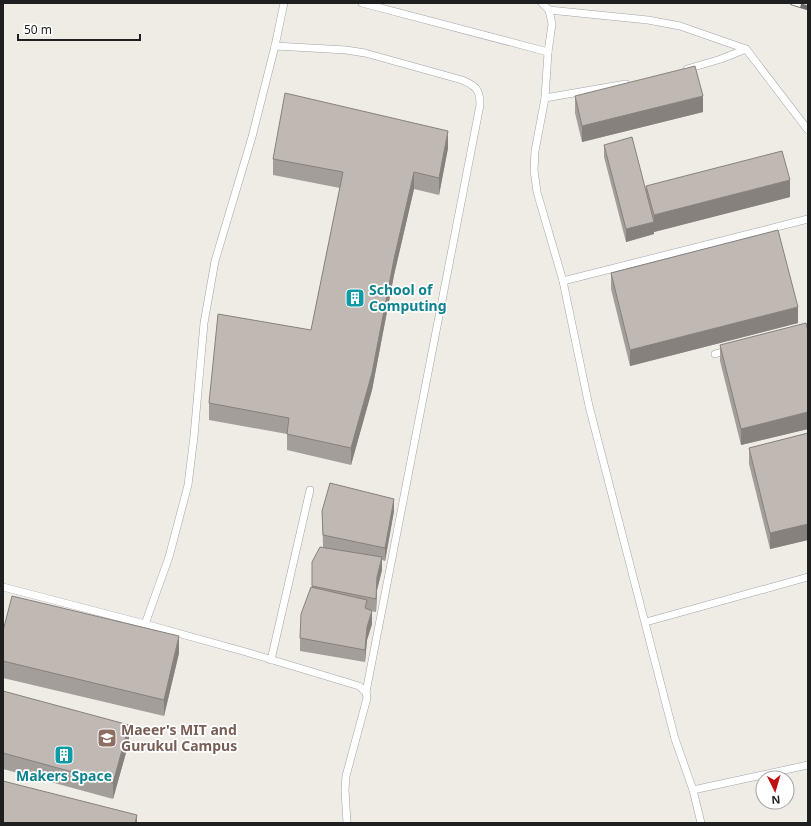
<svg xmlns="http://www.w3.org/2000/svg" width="811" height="826" font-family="'Noto Sans',sans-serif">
	<rect width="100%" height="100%" fill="#efece6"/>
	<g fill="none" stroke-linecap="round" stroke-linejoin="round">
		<defs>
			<g id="service">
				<polyline points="362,3 548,52"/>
				<polyline points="542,3 549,10 552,24 548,52 545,98 535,151 534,170 537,192 563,281 589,406 675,739 693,790 701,823"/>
				<polyline points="549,10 648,20 680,26 746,49 808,130"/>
				<path d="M275 46 346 50 365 53 462 80C476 86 480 89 480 105L366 692 367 698 346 776 345 790 347 823"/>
				<polyline points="687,69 721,59 746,49"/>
				<polyline points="545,98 626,84"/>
				<polyline points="563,281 808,219"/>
				<polyline points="715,354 729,350"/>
				<polyline points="3,587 145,624 246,652 359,686 366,692"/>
				<polyline points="646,622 808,577"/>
				<polyline points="145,624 169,557 188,485 194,436 204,323 215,261 252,137 275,46 284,3"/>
				<polyline points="271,660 310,490"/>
				<polyline points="693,790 808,765"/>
			</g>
		</defs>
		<use href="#service" stroke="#a3a3a3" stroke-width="8"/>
		<use href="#service" stroke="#fff" stroke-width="7"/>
		<defs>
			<polyline id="rail" points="792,3 808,8"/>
		</defs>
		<use href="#rail" stroke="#6d6d6d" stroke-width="4.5"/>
		<use href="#rail" stroke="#fff" stroke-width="3" stroke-dasharray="9" stroke-linecap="butt"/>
	</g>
	<g fill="#a49e9a">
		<polygon points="575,96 703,112 582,142 575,113"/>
		<polygon points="604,145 646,190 646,186 790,197 654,232 654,234 626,242 604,157"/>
		<polygon points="448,148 439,195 414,189 394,275 372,390 351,465 287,450 287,434 209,420 209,403 311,330 340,188 273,175 273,159"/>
		<polygon points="611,273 798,323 630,366 611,289"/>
		<polygon points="808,331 808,429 741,445 720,361 720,345"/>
		<polygon points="808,433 808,540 770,549 749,464 749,448"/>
		<polygon points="322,511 394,511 385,561 382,560 382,570 377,590 376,612 371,611 372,624 367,640 365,662 300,651 300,638 312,587 312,562 323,547"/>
		<polygon points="3,631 179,653 164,716 3,678"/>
		<polygon points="3,691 129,742 113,799 3,769"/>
	</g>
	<g fill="#86817d">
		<polygon points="703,96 703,112 582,142 582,126"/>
		<polygon points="448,131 448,148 439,195 439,178"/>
		<polygon points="414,172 414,189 394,275 372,390 351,465 351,448"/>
		<polygon points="790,180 790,197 654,232 654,234 626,242 626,229 654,222 654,215"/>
		<polygon points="798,307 798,323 630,366 630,350"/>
		<polygon points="808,412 808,429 741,445 741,429"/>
		<polygon points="394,499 394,511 385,561 385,548"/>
		<polygon points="808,524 808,540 770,549 770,533"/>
		<polygon points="382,557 382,570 377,590 376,612 376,599 377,577"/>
		<polygon points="372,611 372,624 367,640 365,662 365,650 367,627"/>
		<polygon points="179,636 179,653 164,716 164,700"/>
		<polygon points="129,725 129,742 113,799 113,783"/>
		<polygon points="137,815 137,823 135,823"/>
	</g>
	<g fill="#bfb8b3" stroke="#86817d">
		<polygon points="695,66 703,96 582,126 575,96"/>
		<polygon points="285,93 448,131 439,178 414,172 394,259 372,373 351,448 287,434 289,418 209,403 218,314 311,330 343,172 273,159"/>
		<polygon points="632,137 654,222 626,229 604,145"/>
		<polygon points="782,151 790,180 654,215 646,186"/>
		<polygon points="778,230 798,307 630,350 611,273"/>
		<polygon points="806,323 808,331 808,412 741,429 720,345"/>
		<polygon points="808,433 808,524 770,533 749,448"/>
		<polygon points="330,483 394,499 385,548 323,535 322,511"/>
		<polygon points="320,547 382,557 377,577 376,599 312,586 312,562"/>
		<polygon points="311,587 367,600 365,608 372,611 367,627 365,650 300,638 301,614"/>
		<polygon points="12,596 179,636 164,700 3,661 3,631"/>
		<polygon points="3,691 129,725 113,783 3,753"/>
		<polygon points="3,781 137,815 135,823 3,823"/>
	</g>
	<defs>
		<symbol id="building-square" viewBox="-11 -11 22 22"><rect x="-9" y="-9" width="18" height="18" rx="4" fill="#0f9aa8" stroke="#fff"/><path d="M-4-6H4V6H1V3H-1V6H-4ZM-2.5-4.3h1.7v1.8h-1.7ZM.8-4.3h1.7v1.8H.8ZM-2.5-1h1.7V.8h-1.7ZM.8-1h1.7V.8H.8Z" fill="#fff"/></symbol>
		<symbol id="school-square" viewBox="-11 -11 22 22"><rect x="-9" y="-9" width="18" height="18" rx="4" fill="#8d6e63" stroke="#fff"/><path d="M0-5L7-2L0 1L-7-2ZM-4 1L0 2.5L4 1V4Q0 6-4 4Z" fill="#fff"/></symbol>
	</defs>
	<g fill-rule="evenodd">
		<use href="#building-square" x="344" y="287" width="22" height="22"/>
		<use href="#school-square" x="96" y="727" width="22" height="22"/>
		<use href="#building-square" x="53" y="744" width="22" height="22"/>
	</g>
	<g text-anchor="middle" stroke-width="3.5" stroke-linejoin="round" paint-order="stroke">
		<g font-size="14" font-weight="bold" fill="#0d838f" stroke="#fff" text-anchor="start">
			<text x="369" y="295">School of<tspan x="369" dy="16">Computing</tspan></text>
			<text x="64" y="781" text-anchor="middle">Makers Space</text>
		</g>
		<g font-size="14" font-weight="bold" fill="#785e54" stroke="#fff" text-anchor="start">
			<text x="121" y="735">Maeer's MIT and<tspan x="121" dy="16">Gurukul Campus</tspan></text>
		</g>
	</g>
	<rect width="811" height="826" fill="none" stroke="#1f1f1f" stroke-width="8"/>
	<g transform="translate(775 790) rotate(175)"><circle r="19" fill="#ffffff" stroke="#a5a5a5"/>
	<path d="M0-3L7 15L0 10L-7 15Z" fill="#c00e11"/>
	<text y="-6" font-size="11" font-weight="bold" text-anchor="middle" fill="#1f1f1f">N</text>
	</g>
	<path d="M18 34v6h122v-6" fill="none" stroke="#1f1f1f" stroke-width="2"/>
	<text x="24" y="34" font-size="12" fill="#1f1f1f" stroke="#ffffff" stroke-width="3" paint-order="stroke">50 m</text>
</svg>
